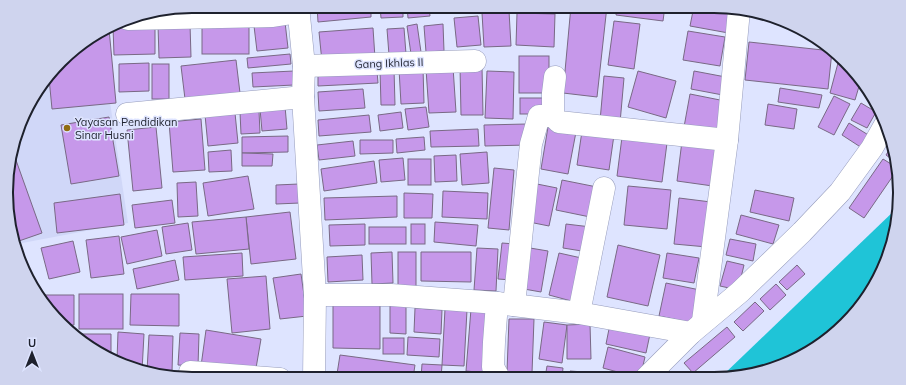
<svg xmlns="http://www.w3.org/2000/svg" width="906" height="385" font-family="Mulish,sans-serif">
	<rect width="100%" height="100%" fill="#dee4ff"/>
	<polygon fill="#d0d7f8" points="100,35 128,223 17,244 8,217 10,156 31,99 70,52"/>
	<polygon fill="#1fc4d7" points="896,209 890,253 868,296 827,340 785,365 738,377 721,377"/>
	<g fill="#c698ea" stroke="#796985">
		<polygon points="317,6 371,6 371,17 318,22"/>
		<polygon points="380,6 403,6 403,17 381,18"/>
		<polygon points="407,6 429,6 430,16 408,18"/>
		<polygon points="440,6 466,6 466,10 441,12"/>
		<polygon points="571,6 607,6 597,97 563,93"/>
		<polygon points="617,6 665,6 663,21 616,15"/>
		<polygon points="694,6 708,6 738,11 734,34 690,26"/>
		<polygon points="509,11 511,46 484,47 482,13"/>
		<polygon points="517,13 555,14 554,47 516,45"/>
		<polygon points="478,16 481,45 457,47 454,18"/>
		<polygon points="614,21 640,24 634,69 608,65"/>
		<polygon points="285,22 288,48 257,51 254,26"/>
		<polygon points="190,24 191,57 159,58 158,25"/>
		<rect x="202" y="24" width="47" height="30"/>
		<polygon points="417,24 421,52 411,54 407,26"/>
		<polygon points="443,24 444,51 426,52 424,26"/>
		<polygon points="115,26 155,26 155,54 114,55 113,27"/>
		<polygon points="373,28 375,58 322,62 319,32"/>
		<polygon points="404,28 406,54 389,55 387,29"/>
		<polygon points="109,29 116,103 52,109 49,78 70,52"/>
		<polygon points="688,31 725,37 720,66 683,60"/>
		<polygon points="749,42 832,51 828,89 745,80"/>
		<polygon points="290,54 291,64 248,68 247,58"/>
		<rect x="519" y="56" width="30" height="37"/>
		<polygon points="236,60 240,93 185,99 181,66"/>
		<polygon points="149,63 149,91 119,92 119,64"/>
		<polygon points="838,63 846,65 860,83 855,100 830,93"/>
		<rect x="152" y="64" width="17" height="35"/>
		<polygon points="453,67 456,112 429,113 426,69"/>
		<polygon points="460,67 482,67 483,115 461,115"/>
		<polygon points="423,68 424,103 401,104 399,69"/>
		<polygon points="394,69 395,105 381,105 380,70"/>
		<polygon points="294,71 294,85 253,87 252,73"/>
		<polygon points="377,71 378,83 318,86 318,74"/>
		<polygon points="487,71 514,72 513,119 485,118"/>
		<polygon points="638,71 676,81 666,118 628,107"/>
		<polygon points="694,71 731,78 728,96 691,89"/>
		<polygon points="604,76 624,78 620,123 600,121"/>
		<polygon points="780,88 822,95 819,108 778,102"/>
		<polygon points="363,89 365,108 319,111 318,92"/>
		<polygon points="690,94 730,102 724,135 684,127"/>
		<polygon points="834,96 850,104 834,135 818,127"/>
		<rect x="520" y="98" width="31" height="16"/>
		<polygon points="861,103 876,112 867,128 851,120"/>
		<polygon points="768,104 797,109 794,129 765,125"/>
		<polygon points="285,106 287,129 262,131 260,109"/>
		<polygon points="426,107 429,127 408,130 405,109"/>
		<polygon points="259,111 260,133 241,134 240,112"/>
		<polygon points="401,112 403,128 380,131 378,115"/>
		<polygon points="235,113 238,143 208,146 205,115"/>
		<polygon points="369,115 371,132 319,136 318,120"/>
		<polygon points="109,117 119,176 71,184 61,125"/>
		<polygon points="201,119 205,170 173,172 169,122"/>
		<polygon points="849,123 870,136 862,148 842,135"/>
		<polygon points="527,124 528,145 485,146 484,125"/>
		<polygon points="156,127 162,188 133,191 127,130"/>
		<polygon points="548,127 576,132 568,174 541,169"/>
		<polygon points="478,129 479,146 431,147 430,131"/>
		<polygon points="582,131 614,135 609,170 577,165"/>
		<polygon points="288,136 288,152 242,153 242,137"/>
		<polygon points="424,137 425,150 397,153 396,139"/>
		<polygon points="622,137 667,143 662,182 617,176"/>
		<polygon points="360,140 393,140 393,153 360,154"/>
		<polygon points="353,141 355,156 319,160 317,145"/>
		<polygon points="682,141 726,147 720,187 677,181"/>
		<polygon points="891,147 894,161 886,155"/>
		<polygon points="12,149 42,233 16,242 8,217 10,156"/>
		<polygon points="231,150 232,171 209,172 208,152"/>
		<polygon points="487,152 489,183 462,185 460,154"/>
		<polygon points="242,153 273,154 272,166 242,166"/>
		<polygon points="456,155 457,181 435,182 434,156"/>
		<polygon points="403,158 405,180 381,182 379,160"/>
		<rect x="408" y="159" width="23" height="26"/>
		<polygon points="883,159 896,167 897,170 864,218 849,208"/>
		<polygon points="374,161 377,183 324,191 321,169"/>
		<polygon points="494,168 514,170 509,230 488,228"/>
		<polygon points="248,176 254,209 208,216 203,183"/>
		<polygon points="562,180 602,188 595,218 556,210"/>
		<polygon points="196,182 198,216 178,217 177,183"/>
		<polygon points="299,184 300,203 276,204 276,185"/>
		<polygon points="537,184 557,188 549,226 529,222"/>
		<polygon points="628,186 671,190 667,229 624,225"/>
		<polygon points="755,190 794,198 789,221 750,212"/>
		<polygon points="443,191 488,193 487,219 442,217"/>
		<polygon points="404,193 433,194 432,218 404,218"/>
		<polygon points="120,194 124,225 57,233 54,203"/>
		<polygon points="397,196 397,217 325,220 324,198"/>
		<polygon points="679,198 711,202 707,247 674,244"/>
		<polygon points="172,200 175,223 135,228 132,205"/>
		<polygon points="290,212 296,259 251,264 246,217"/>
		<polygon points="741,215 779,225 773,244 736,234"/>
		<polygon points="246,217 249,249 196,254 192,222"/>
		<polygon points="435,222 478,225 476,246 434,242"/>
		<polygon points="188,223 192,250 166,254 162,227"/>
		<polygon points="365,224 365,245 330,246 329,225"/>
		<rect x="411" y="224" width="14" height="20"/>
		<polygon points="566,224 591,227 588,252 563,248"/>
		<rect x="369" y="227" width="37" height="17"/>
		<polygon points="157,230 162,256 127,264 121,237"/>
		<polygon points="119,236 124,274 91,278 86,240"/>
		<polygon points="730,239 756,244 753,261 726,255"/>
		<polygon points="73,241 80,272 49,279 41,248"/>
		<polygon points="502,243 515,244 512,280 498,279"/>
		<polygon points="618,245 660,255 648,306 607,297"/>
		<polygon points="477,248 498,249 496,291 474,290"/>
		<polygon points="530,248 548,251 541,292 524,289"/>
		<polygon points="392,252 393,283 372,284 371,253"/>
		<rect x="398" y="252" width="18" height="35"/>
		<polygon points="421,252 471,252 471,282 421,281"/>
		<polygon points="242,253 243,276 185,280 183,257"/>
		<polygon points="559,253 586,259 575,302 549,295"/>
		<polygon points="667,253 699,258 694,283 663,278"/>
		<polygon points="362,255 363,280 328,282 327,257"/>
		<polygon points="175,260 179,280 137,289 133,269"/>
		<polygon points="727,261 744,265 738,290 720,286"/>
		<polygon points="797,265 805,274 787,290 779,282"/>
		<polygon points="301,274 307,316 280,319 273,278"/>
		<polygon points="266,276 270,329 232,333 227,279"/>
		<polygon points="666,283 700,290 692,323 659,316"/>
		<polygon points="776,284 786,295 770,310 760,299"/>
		<rect x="79" y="294" width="44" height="35"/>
		<polygon points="131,294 179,294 179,326 130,325"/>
		<polygon points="40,295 74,295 74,325 63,325 40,297"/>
		<polygon points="755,302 764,311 743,331 734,322"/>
		<polygon points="333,304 380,304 380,349 333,348"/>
		<polygon points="390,304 406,304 406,334 390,333"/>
		<polygon points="415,308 442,310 441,334 414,332"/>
		<polygon points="445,309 467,310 464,366 442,365"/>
		<polygon points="471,309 492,310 487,373 466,371"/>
		<polygon points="509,319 534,319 532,373 507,372"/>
		<polygon points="544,322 567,325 562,363 539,359"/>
		<polygon points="590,324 591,359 567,359 567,325"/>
		<polygon points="610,324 650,334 646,353 606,344"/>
		<polygon points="727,327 735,337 693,373 684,363"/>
		<polygon points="206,330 261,339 255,374 201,366"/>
		<polygon points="118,332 144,334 142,371 132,369 117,360"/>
		<polygon points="180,333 199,334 198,366 178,365"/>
		<polygon points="72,334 111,334 111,357"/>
		<polygon points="149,335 173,336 172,372 147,371"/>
		<polygon points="408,337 440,339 439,357 407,355"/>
		<rect x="383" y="338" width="21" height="16"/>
		<polygon points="608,347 645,357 640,378 603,368"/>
		<polygon points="340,355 415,365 413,378 367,378 337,374"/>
		<polygon points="422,364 442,365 441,378 421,378"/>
		<polygon points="547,366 563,368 562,378 545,378"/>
		<polygon points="570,371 598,373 598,378 569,378"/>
	</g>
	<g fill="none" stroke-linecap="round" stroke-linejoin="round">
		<defs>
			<g id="minor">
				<polyline points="298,6 304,66 303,97 315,295 314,379"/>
				<polyline points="128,19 273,16 299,12"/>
				<polyline points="304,66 475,61"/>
				<polyline points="555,77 553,93 553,116 559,122 727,140"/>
				<polyline points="127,114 303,97"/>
				<polyline points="315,295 391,295 497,303 579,313 691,333"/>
				<polyline points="497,303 494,342 493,367 499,378"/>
				<polyline points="514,305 531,144 539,116 553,116"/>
				<polyline points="579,313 604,188"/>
				<polyline points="703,321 727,140 739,10"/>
				<polyline points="190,372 280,379"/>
				<polyline points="646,378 691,333 740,292 802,232 840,192 872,148 885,125"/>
			</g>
		</defs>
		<use href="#minor" stroke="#969cbc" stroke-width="23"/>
		<use href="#minor" stroke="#fff" stroke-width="22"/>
	</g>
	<circle fill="#906c11" stroke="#dee4ff" stroke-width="1.5" cx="67" cy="128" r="4"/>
	<g text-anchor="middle" stroke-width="3" stroke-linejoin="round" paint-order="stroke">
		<g font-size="11" fill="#1e212d" stroke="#dee4ff">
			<text transform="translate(389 63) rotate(-2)" y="4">Gang Ikhlas II</text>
		</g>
		<g font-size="11" fill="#1e212d" stroke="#dee4ff" text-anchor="start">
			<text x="75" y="126">Yayasan Pendidikan<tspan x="75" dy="13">Sinar Husni</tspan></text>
		</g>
	</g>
	<path d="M0 0H906V385H0ZM192 13H714A179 179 0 0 1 893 192V193A179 179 0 0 1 714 372H192A179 179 0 0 1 13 193V192A179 179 0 0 1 192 13Z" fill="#cfd4ee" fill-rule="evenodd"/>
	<path fill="none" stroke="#1e212d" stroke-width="2" d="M192 13H714A179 179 0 0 1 893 192V193A179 179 0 0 1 714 372H192A179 179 0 0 1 13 193V192A179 179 0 0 1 192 13Z"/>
	<g transform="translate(32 353)" stroke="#dee4ff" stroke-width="3" paint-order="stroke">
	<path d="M0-3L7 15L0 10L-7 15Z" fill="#1e212d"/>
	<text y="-6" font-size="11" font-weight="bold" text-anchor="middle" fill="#1e212d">U</text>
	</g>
</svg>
